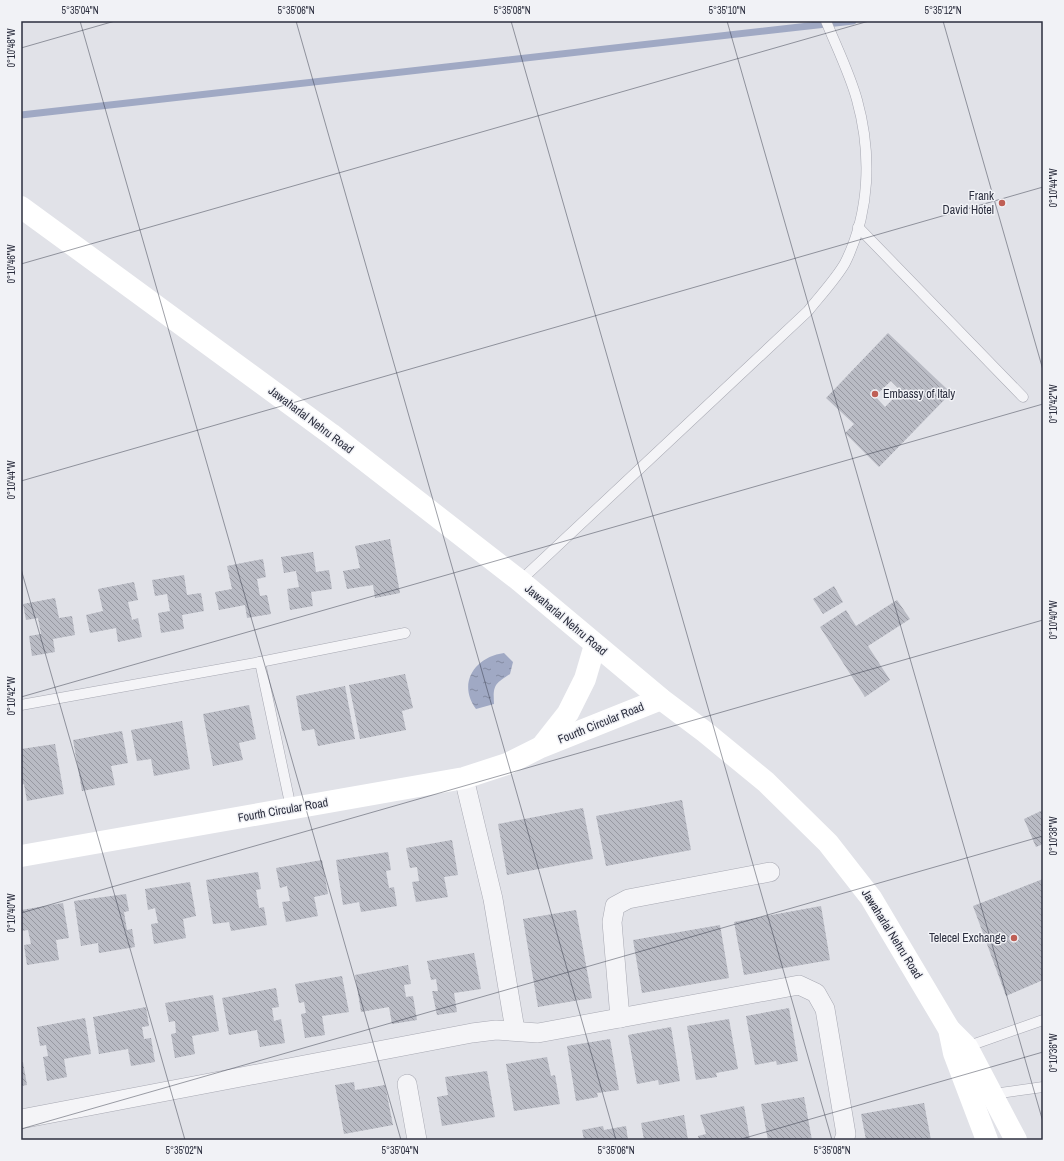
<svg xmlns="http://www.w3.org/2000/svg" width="1064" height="1161" font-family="'Archivo Narrow',sans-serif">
	<defs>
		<pattern id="water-ripples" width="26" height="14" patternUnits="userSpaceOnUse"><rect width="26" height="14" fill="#a0a9c4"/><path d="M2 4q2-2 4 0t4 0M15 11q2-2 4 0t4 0" fill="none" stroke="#838aa1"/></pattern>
		<pattern id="building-back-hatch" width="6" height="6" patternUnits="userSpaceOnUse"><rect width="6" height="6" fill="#b9bbc4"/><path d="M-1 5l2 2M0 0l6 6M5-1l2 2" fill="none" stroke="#9798a1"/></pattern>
	</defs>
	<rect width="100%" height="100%" fill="#e1e2e8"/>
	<path fill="url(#water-ripples)" d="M504 653 513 662 510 674C494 684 493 686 494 704L476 709C457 683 475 657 504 653Z"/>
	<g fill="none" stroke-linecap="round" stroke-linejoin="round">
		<polyline stroke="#a0a9c4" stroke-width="7" points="21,115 853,21"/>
	</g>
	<g fill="url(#building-back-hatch)" fill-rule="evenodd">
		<path d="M888 333 951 393 879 467 845 433 854 424 826 398ZM891 381 901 391 885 407 875 396Z"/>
		<polygon points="390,539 400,593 375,598 373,585 347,589 343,571 360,568 355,546"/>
		<polygon points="313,552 316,572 329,570 332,589 311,592 313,606 290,610 287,589 299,587 296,571 284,573 281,557"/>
		<polygon points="263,559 266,577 257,579 260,596 267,595 271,614 247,618 245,605 219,610 215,592 232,589 227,566"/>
		<polygon points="184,575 187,595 201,593 204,611 182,615 184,629 161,633 158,613 170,611 167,594 155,596 152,580"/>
		<polygon points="134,582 138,600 128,602 132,620 138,618 142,637 118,642 116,628 90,633 86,615 103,611 98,589"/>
		<polygon points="834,586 843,602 823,614 813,599"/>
		<polygon points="55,598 59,618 72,616 75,635 53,639 55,652 32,656 29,636 41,634 38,618 26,620 23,604"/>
		<polygon points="897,600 910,619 868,646 890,680 865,697 820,627 846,610 856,626"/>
		<polygon points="405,674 413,708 402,711 406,730 360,739 349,685"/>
		<polygon points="345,686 355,739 318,746 314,729 302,731 296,696"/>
		<polygon points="249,705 256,739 239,743 243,760 213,766 203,714"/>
		<polygon points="182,721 190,769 154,776 151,759 137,761 131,730"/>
		<polygon points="122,731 128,763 111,766 115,785 82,791 73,740"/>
		<polygon points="55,744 64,794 27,801 24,784 21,785 21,749"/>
		<polygon points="682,800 691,850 606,866 596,816"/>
		<polygon points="583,808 593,859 507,875 498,824"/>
		<polygon points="1043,810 1043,844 1036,847 1024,819"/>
		<polygon points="452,840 458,875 444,877 448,897 416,902 412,882 419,881 417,867 410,868 406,848"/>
		<polygon points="388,852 391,870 386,871 389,888 394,887 397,906 361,912 359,902 343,905 336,860"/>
		<polygon points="322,860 328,894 314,897 318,916 286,922 282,902 290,901 287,886 280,888 276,868"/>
		<polygon points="258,872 261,889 256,890 259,908 264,907 267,925 231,931 229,922 213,924 206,880"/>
		<polygon points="1043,879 1043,980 1006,996 973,906"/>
		<polygon points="190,882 196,916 183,919 186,938 154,944 151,924 158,923 155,908 148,910 145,889"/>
		<polygon points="126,894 129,911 124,912 127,930 132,929 135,947 99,953 98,943 81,946 74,901"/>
		<polygon points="63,903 69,938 56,940 59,960 27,965 24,945 31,944 28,930 21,931 21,910"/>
		<polygon points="821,906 830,960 744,975 734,922"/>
		<polygon points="576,910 592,998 538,1007 523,919"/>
		<polygon points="720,925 729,978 642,993 633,940"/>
		<polygon points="474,953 481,989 454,993 457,1012 437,1015 432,991 438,991 436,979 431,980 427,961"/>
		<polygon points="408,965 411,984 404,985 406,997 413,996 417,1020 392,1024 389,1007 361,1012 355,975"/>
		<polygon points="342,976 349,1012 322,1016 325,1035 305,1038 301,1014 306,1013 304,1002 299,1003 295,984"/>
		<polygon points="276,988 279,1007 272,1008 274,1021 281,1019 285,1043 260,1047 257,1030 229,1035 222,998"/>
		<polygon points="213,995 219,1031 192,1036 195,1054 175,1058 171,1034 176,1033 175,1021 169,1022 165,1003"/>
		<polygon points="146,1007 149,1026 142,1027 144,1039 151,1038 155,1062 131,1066 128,1049 99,1054 93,1017"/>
		<polygon points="789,1008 798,1061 777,1065 776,1061 755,1065 746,1016"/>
		<polygon points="85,1018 91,1054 64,1059 67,1077 47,1081 43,1057 48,1056 46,1045 40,1046 37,1027"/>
		<polygon points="729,1019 738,1069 716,1073 717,1077 696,1080 687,1026"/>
		<polygon points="671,1027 680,1081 659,1085 658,1080 637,1084 628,1035"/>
		<polygon points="610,1039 619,1090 597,1093 598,1097 576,1101 567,1046"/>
		<polygon points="547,1057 551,1076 555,1075 560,1104 514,1111 506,1064"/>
		<polygon points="21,1062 23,1062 27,1085 21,1086"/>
		<polygon points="487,1071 495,1117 442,1126 437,1097 448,1095 445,1077"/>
		<polygon points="354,1082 355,1090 385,1085 393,1125 344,1134 335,1085"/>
		<polygon points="804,1097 812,1140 768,1140 761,1104"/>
		<polygon points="924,1103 931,1140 866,1140 861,1114"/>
		<polygon points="744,1106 750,1140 699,1140 698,1136 706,1134 700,1115"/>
		<polygon points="684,1115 688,1140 644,1140 641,1123"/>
		<polygon points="603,1126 604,1130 626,1126 628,1140 584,1140 582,1130"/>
	</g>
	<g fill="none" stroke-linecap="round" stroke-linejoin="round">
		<defs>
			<g id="lane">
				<polyline points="858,227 1023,397"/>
				<path d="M520 581 808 311C819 297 836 279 845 263 870 213 872 154 857 100 850 74 836 46 826 21"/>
				<polyline points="260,662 291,808"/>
				<polyline points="21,705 260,662 405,633"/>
				<polyline points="966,1047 1043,1020"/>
				<polyline points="993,1094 1043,1087"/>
			</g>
			<g id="street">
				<polyline points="464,778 493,899 515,1030"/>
				<polyline points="620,1018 612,922 615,906 628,899 770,872"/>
				<polyline points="407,1084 417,1140"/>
				<polyline points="21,1119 472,1033 496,1030 538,1033 799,985 816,993 825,1009 846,1134 844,1140"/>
			</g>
		</defs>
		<use href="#lane" stroke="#a7a8b2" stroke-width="11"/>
		<use href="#street" stroke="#a7a8b2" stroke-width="20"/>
		<use href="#lane" stroke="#f4f4f7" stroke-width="10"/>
		<use href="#street" stroke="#f4f4f7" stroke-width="19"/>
		<g stroke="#fff" stroke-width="22">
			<polyline points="21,207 331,434 520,581 661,699 705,732 766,782 828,843 871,898 949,1029 954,1053 987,1140"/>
			<polyline points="542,746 568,713 585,679 595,645"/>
			<polyline points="21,856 464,778 507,764 541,747 661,699"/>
			<polyline points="949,1029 967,1047 1016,1140"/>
		</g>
	</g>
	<path fill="none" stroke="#2b2e3e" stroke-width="1" stroke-opacity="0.45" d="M80 21 401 1140M296 21 616 1140M511 21 832 1140M727 21 1043 1122M943 21 1043 370M21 48 115 21M21 264 869 21M21 481 1043 187M21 569 185 1140M21 697 1043 404M21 913 1043 620M21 1129 1043 836M738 1140 1043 1052"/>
	<g fill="#bf5f55" stroke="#f1f2f6" stroke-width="1.5">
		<circle cx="1002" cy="203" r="4"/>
		<circle cx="875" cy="394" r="4"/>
		<circle cx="1014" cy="938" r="4"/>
	</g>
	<g text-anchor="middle" stroke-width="3" stroke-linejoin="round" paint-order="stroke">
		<g font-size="12" fill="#2b2e3e" stroke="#f1f2f6" text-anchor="end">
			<text x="994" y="200">Frank<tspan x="994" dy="14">David Hotel</tspan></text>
			<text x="883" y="398" text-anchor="start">Embassy of Italy</text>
			<text x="1006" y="942">Telecel Exchange</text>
		</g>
		<g font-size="12" fill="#2b2e3e" stroke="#f1f2f6">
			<text transform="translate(311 420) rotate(37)" y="4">Jawaharlal Nehru Road</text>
			<text transform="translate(566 620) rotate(40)" y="4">Jawaharlal Nehru Road</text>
			<text transform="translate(601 723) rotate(-22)" y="4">Fourth Circular Road</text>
			<text transform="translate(283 810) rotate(-10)" y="4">Fourth Circular Road</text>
			<text transform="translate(892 934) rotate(58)" y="4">Jawaharlal Nehru Road</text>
		</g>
	</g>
	<rect width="1064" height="1161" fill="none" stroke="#f1f2f6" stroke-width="44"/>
	<rect x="22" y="22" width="1020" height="1117" fill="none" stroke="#2b2e3e" stroke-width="1.5"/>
	<g font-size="10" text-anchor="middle" fill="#2b2e3e">
		<text x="80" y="14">5°35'04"N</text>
		<text x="296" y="14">5°35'06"N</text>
		<text x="512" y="14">5°35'08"N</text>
		<text x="727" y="14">5°35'10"N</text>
		<text x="943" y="14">5°35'12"N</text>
		<text transform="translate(11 48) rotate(-90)" y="4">0°10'48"W</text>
		<text transform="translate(1053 188) rotate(-90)" y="4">0°10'44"W</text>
		<text transform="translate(11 264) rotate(-90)" y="4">0°10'46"W</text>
		<text transform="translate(1053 404) rotate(-90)" y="4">0°10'42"W</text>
		<text transform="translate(11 480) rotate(-90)" y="4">0°10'44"W</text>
		<text transform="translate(1053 620) rotate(-90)" y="4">0°10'40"W</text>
		<text transform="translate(11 696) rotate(-90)" y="4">0°10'42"W</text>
		<text transform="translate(1053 836) rotate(-90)" y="4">0°10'38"W</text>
		<text transform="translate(11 913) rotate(-90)" y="4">0°10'40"W</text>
		<text transform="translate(1053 1053) rotate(-90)" y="4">0°10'36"W</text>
		<text x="184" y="1154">5°35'02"N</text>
		<text x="400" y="1154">5°35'04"N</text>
		<text x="616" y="1154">5°35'06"N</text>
		<text x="832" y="1154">5°35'08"N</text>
	</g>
</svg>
